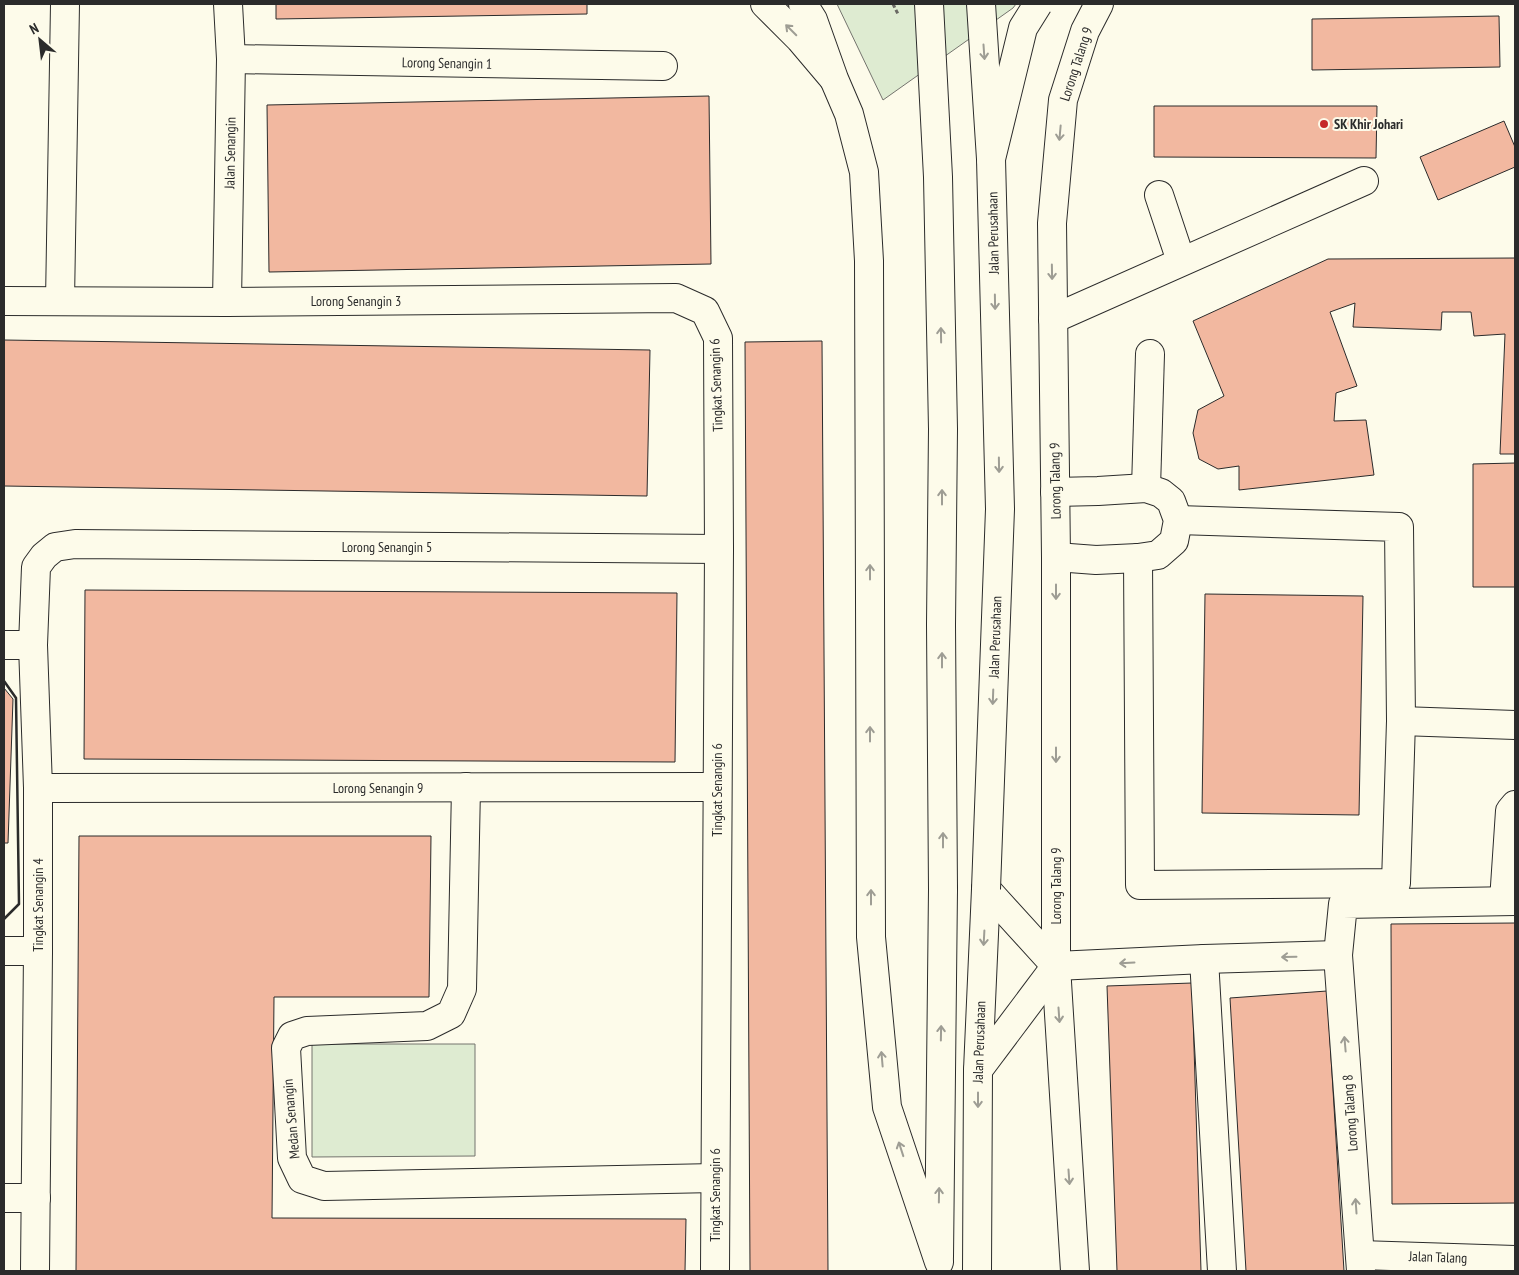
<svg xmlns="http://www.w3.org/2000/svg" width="1519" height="1275" font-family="'PT Sans Narrow',sans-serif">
	<rect width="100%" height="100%" fill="#fdfbea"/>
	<g fill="#deebd1" stroke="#74746e">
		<polygon points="837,4 1016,4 1013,8 883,100"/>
		<polygon points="312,1044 475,1044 475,1156 312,1157"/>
	</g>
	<g fill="#f2b8a0" stroke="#2b2b2b">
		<polygon points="276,4 587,4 587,14 276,19"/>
		<polygon points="1499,16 1500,67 1312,70 1312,19"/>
		<polygon points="709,96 711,264 269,272 267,105"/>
		<polygon points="1154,106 1377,106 1376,158 1154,157"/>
		<polygon points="1504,121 1515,147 1515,167 1438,200 1420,157"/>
		<polygon points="1515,258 1515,454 1500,454 1505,334 1474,336 1471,312 1442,312 1441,330 1353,327 1355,303 1330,312 1357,386 1336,393 1334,421 1366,420 1374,475 1239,490 1239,466 1218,469 1199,459 1193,433 1198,410 1224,396 1193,321 1328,259"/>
		<polygon points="4,340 650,350 647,496 4,486"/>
		<polygon points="822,341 828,1271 750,1271 745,342"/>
		<polygon points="1515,463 1515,587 1473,587 1473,464"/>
		<polygon points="85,590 677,593 675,762 84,759"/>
		<polygon points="1205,594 1363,596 1359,815 1202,813"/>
		<polygon points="4,688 13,699 8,843 4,843"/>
		<polygon points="79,836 431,836 429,997 274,997 272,1218 686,1219 685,1271 76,1271"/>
		<polygon points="1515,923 1515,1203 1392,1204 1391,924"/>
		<polygon points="1192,983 1201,1271 1117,1271 1107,986"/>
		<polygon points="1327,991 1344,1271 1246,1271 1230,998"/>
	</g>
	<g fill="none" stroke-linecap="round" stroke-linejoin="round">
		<defs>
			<g id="minor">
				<polyline points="765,4 800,39 833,78"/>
				<polyline points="231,59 663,66"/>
				<polyline points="1159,195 1181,261"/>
				<polyline points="4,301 227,302 676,298 705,311 718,338 719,549 715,1271"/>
				<polyline points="60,301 65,4"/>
				<polyline points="227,302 231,59 228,4"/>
				<polyline points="1053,319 1364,181"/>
				<polyline points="1146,488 1150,354"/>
				<polyline points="1055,492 1098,491 1146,488 1161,493 1171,501 1178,520 1174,541 1158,555 1138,558 1096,560 1056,557"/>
				<polyline points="1138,558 1140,885 1396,883 1401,721 1399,527 1178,520"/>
				<polyline points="4,645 33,645"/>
				<polyline points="1401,721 1515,725"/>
				<polyline points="466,787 462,989 451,1014 427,1026 307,1031 292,1036 286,1048 292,1158 302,1179 324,1186 715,1178"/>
				<polyline points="38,788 717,787"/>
				<polyline points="986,889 1056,966"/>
				<polyline points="1504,901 1510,811 1515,805"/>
				<polyline points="4,951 38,951"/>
				<polyline points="1204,959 1222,1271"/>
				<polyline points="1056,966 1204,959 1338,955"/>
				<polyline points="978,1070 1056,966"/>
				<polyline points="4,1198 36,1198"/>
				<polyline points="1360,1255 1515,1260"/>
				<polyline points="35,1271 38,951 38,788 33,645 36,567 44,556 55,547 75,544 719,549"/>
				<polyline points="1075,1271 1056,966 1056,557 1052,223 1063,100 1085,31 1099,4"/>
				<polyline points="1361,1271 1338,955 1343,904 1515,901"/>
			</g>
			<g id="major">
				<polyline points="939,1257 943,889"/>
				<polyline points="977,1271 978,1070 986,889"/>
			</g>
			<polyline id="highway" points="803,4 813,20 834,79 849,114 864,172 869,261 871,937 887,1107 939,1262"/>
		</defs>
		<use href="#minor" stroke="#2b2b2b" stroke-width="30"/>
		<use href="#major" stroke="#2b2b2b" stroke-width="30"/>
		<use href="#highway" stroke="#2b2b2b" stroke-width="30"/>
		<polyline stroke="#6a6964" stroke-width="3" stroke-dasharray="4 2.5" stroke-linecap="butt" points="893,4 898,14"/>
		<use href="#minor" stroke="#fdfbea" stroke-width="28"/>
		<use href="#major" stroke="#fdfbea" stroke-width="28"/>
		<use href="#highway" stroke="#fdfbea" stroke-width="28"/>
		<defs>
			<g id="major-bridge">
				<polyline points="929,4 938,177 943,429 941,625 943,889"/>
				<polyline points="981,4 991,159 1000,509 986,889"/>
			</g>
			<polyline id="highway-bridge" points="991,159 1023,28 1038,4"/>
		</defs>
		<use href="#major-bridge" stroke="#2b2b2b" stroke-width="30" stroke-linecap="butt"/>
		<use href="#highway-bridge" stroke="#2b2b2b" stroke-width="30" stroke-linecap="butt"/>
		<use href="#major-bridge" stroke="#fdfbea" stroke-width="28"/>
		<use href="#highway-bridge" stroke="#fdfbea" stroke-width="28"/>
		<polyline stroke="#2b2b2b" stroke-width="2.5" points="4,681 16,698 19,904 4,919"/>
	</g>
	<defs><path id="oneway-shaft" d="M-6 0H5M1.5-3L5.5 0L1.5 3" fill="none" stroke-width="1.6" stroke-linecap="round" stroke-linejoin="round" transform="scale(1.25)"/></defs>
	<g stroke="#9e9d94">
		<use href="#oneway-shaft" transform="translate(791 30) rotate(-135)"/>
		<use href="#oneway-shaft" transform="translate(984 52) rotate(86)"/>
		<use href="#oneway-shaft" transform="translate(1060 133) rotate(95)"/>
		<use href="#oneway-shaft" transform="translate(1052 272) rotate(89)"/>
		<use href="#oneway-shaft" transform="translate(995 302) rotate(89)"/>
		<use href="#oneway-shaft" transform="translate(941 335) rotate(-91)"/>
		<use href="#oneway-shaft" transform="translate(999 465) rotate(89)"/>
		<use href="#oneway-shaft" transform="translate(942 497) rotate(-90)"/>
		<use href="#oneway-shaft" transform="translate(870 572) rotate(-90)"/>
		<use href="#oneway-shaft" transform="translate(1056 592) rotate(90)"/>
		<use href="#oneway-shaft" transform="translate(942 660) rotate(-90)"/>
		<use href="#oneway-shaft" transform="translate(993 697) rotate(92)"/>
		<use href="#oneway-shaft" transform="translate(870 734) rotate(-90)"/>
		<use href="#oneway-shaft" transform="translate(1056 755) rotate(90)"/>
		<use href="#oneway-shaft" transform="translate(943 840) rotate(-90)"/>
		<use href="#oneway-shaft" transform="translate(871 897) rotate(-90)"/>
		<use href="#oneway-shaft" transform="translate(984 938) rotate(93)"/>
		<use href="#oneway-shaft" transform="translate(1289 957) rotate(179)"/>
		<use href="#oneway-shaft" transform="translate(1127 963) rotate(177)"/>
		<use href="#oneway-shaft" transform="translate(1059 1015) rotate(86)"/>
		<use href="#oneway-shaft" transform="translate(941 1033) rotate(-89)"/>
		<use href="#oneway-shaft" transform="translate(1345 1044) rotate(-95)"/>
		<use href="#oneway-shaft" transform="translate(882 1059) rotate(-95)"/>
		<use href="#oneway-shaft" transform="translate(978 1100) rotate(90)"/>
		<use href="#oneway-shaft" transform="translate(901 1149) rotate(-108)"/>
		<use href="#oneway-shaft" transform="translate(1069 1177) rotate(86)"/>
		<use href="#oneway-shaft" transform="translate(939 1195) rotate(-89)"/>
		<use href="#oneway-shaft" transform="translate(1356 1206) rotate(-94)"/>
	</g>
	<circle fill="#c62828" stroke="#fdfbea" stroke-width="2" cx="1324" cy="124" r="5"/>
	<g text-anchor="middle" stroke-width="4" stroke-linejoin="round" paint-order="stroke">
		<g font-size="14" fill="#2b2b2b" stroke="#fdfbea">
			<text transform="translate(447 63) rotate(1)" y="5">Lorong Senangin 1</text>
			<text transform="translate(1076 64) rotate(-72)" y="5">Lorong Talang 9</text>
			<text transform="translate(230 153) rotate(-89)" y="5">Jalan Senangin</text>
			<text transform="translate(993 233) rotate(-91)" y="5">Jalan Perusahaan</text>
			<text x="356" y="306">Lorong Senangin 3</text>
			<text transform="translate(716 385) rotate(-92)" y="5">Tingkat Senangin 6</text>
			<text transform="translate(1055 481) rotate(-91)" y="5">Lorong Talang 9</text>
			<text x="387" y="552">Lorong Senangin 5</text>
			<text transform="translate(995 637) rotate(-88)" y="5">Jalan Perusahaan</text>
			<text x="378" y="793">Lorong Senangin 9</text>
			<text transform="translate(717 790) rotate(-90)" y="5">Tingkat Senangin 6</text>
			<text transform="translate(1056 886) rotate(-90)" y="5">Lorong Talang 9</text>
			<text transform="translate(38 905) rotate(-90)" y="5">Tingkat Senangin 4</text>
			<text transform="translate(979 1042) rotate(-88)" y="5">Jalan Perusahaan</text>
			<text transform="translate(1350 1113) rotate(-94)" y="5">Lorong Talang 8</text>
			<text transform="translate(291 1119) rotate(-95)" y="5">Medan Senangin</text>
			<text transform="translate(715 1195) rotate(-90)" y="5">Tingkat Senangin 6</text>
			<text transform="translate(1438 1257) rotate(2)" y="5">Jalan Talang</text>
		</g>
		<g font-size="14" font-weight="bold" fill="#2b2b2b" stroke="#fdfbea" text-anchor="start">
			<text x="1334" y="129">SK Khir Johari</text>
		</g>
	</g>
	<rect width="1519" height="1275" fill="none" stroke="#2b2b2b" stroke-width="10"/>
	<g transform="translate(40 40) rotate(332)" stroke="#fdfbea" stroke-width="4" paint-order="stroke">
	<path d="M0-4L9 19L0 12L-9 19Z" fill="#2b2b2b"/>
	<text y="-8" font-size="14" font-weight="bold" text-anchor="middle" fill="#2b2b2b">N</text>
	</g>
</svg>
